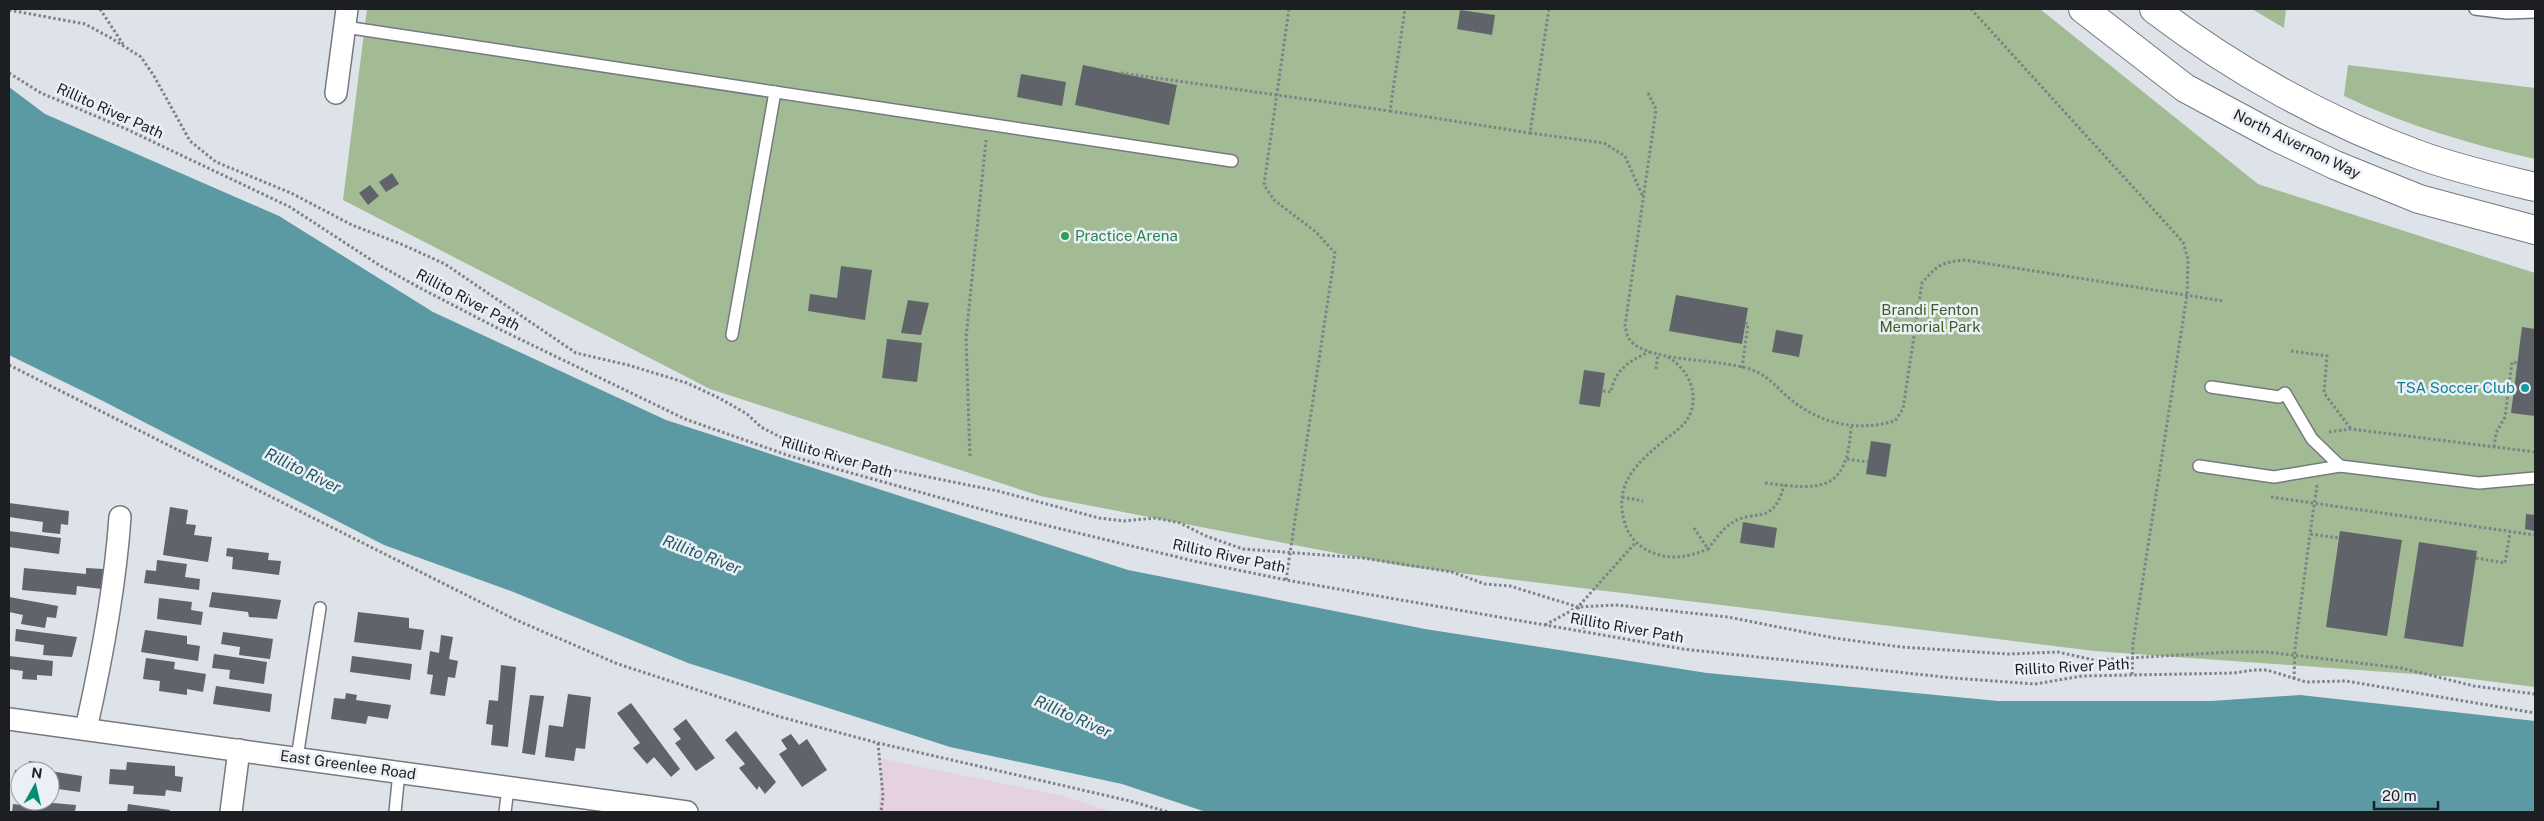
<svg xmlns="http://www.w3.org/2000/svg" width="2544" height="821" font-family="'Public Sans',sans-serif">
	<rect width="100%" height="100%" fill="#dee2e9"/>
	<polygon fill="#e5d1e1" points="883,759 1063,796 1113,812 878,812"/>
	<g fill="#a2bb95">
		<polygon points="367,9 2040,9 2258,184 2535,273 2535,687 2456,677 2094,651 1403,566 1040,496 710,389 343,200"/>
		<polygon points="2252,9 2286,9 2284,28"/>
		<path d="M2348 65 2535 88V159C2469 144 2405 125 2344 96Z"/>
	</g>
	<polygon fill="#5b99a3" points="9,87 45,114 279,216 433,312 666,420 1128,570 1425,629 1707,673 1998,701 2211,701 2300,695 2535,721 2535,812 1206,812 1122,784 950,747 688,663 511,591 384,545 99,399 9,355"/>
	<g fill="#606369">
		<polygon points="1460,10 1495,15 1492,35 1457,29"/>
		<polygon points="1083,65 1177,85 1169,125 1075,105"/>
		<polygon points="1021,74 1066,82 1062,106 1017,97"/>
		<polygon points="392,173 399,184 386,192 379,182"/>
		<polygon points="370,185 379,196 368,205 359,193"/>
		<polygon points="841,266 872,270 865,320 808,311 810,294 837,298"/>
		<polygon points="1676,295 1748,308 1742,344 1669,331"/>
		<polygon points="908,300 929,303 921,335 901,333"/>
		<polygon points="2522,327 2535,329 2535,416 2511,413"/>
		<polygon points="1776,330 1803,335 1799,357 1772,352"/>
		<polygon points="887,339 922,343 917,382 882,378"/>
		<polygon points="1584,370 1605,373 1600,407 1579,404"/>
		<polygon points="1871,441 1891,444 1886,477 1866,474"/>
		<polygon points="9,503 69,511 68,525 61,524 60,534 42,532 43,522 9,517"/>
		<polygon points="170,507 188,510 186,524 196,525 194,535 212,537 208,562 163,555"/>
		<polygon points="2526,514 2535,515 2535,531 2525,529"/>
		<polygon points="1743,522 1777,528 1774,548 1740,543"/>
		<polygon points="9,531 61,538 59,554 9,547"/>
		<polygon points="2340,531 2402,540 2387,636 2326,627"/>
		<polygon points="2419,542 2477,551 2463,647 2404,638"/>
		<polygon points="227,548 269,553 268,560 281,561 279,575 232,569 233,557 226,556"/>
		<polygon points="157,560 187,564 185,577 200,579 199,590 144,583 146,570 156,571"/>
		<polygon points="24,568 86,574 86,568 103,569 102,589 77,586 76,595 22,590"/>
		<polygon points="212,592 281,600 277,619 249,617 248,612 209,607"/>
		<polygon points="9,597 58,606 56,618 47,617 45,628 21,624 23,615 9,612"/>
		<polygon points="159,598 192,602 191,610 203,612 201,625 157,619"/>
		<polygon points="358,612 409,618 409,628 424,630 421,650 354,642"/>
		<polygon points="16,629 77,637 72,657 43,655 44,645 15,641"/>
		<polygon points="145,630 187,636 187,644 200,646 198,661 141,652"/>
		<polygon points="223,632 273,639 270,659 239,655 240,647 221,644"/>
		<polygon points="441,635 453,637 449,659 458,661 455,678 448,677 445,696 430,694 433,675 427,674 430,651 439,653"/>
		<polygon points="214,654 267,662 264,684 229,679 230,670 212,668"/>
		<polygon points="9,656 53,661 52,676 37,675 37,680 22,679 23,671 9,669"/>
		<polygon points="352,656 412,664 410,680 350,672"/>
		<polygon points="146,658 175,662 174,669 206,674 203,692 187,689 187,695 159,691 160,681 143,679"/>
		<polygon points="501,665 516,667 508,747 491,745 493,725 486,724 489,700 498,701"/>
		<polygon points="216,686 272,694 270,712 213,704"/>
		<polygon points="346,693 357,695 356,700 391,705 388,719 368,716 366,724 331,719 334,698 345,699"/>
		<polygon points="568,694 591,697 585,749 576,748 574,761 545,757 549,725 563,727"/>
		<polygon points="530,695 544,696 535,755 522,753"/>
		<polygon points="631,703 680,769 671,777 654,757 647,764 633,748 640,743 617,713"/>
		<polygon points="686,719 715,758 696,771 675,743 681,739 673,729"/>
		<polygon points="736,731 776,782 765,794 759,786 757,790 739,768 745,764 725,740"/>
		<polygon points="791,734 799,745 807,739 827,770 802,787 779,754 787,749 781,740"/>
		<polygon points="29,761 44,763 43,771 28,771"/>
		<polygon points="127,762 175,766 175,776 183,777 181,792 166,790 165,796 133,794 134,786 109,784 110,769 126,770"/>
		<polygon points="15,770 20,770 20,783 13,782"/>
		<polygon points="50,771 82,776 80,792 50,788"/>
		<polygon points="30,801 76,805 75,812 12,812 13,804 30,806"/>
		<polygon points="128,804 170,810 169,812 127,812"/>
	</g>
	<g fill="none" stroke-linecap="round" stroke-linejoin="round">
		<defs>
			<g id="service">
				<polyline points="2475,9 2507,13 2535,12"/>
				<polyline points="345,27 1232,161"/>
				<polyline points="732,335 775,92"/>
				<polyline points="2199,466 2274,477 2340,466 2312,439 2285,393 2279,397 2211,387"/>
				<polyline points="2340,466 2479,483 2535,478"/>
				<polyline points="297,758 320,608"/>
				<polyline points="395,812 399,772"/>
				<polyline points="505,812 508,788"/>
			</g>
			<g id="minor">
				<polyline points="336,93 347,9"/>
				<polyline points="9,719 687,812"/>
				<path d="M86 729C102 658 115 589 120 517"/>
				<polyline points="231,812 239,750"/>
			</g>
			<g id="primary">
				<polyline points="2083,9 2185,88 2276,137 2335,165 2419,199 2535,230"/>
				<path d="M2154 9C2234 70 2327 122 2422 156 2458 169 2498 178 2535 187"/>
			</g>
		</defs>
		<use href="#service" stroke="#767a80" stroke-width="14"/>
		<use href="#minor" stroke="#767a80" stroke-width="24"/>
		<use href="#primary" stroke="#767a80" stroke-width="30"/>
		<g stroke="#7e8186" stroke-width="3" stroke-dasharray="2.5 2.5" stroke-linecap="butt">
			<polyline points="100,9 123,44"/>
			<polyline points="1549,9 1530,133 1604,143 1625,156 1643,197"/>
			<polyline points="1971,9 2183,242 2188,259 2187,295 2133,643 2132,675"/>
			<polyline points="9,10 85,24 111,38 141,57 154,76 190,141 216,162 291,193 352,225 401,244 445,264 576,353 628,365 687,383 719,398 747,414 761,427 788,441 844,460 998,491 1099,518 1124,521 1155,518 1180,523 1206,536 1243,549 1363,558 1452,572 1485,584 1510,586 1578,607 1616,605 1728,617 1834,638 1901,647 2008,654 2058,652 2094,660 2231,652 2267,652 2401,668 2474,686 2535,694"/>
			<polyline points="9,73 41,93 124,128 290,207 379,265 420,288 501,330 685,419 790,456 995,513 1198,562 1286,580 1683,649 1953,678 2035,684 2082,676 2234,673 2254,670 2267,670 2306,682 2346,681 2535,713"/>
			<polyline points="1121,73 1390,111 1405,9"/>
			<path d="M1648 93 1656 109 1625 326C1626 330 1627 337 1630 340 1649 364 1726 357 1757 372 1770 378 1778 389 1789 398 1820 424 1857 432 1895 421L1903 409 1922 283C1937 265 1942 262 1965 260L2223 301"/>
			<polyline points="1390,111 1530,133"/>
			<polyline points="2291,351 2327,356 2324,393 2351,429"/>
			<path d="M1668 357C1687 369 1698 389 1691 412 1686 425 1676 431 1666 439 1639 461 1614 482 1624 520 1628 537 1640 549 1656 554 1674 560 1691 556 1708 549"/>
			<polyline points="9,365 514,619 618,664 777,716 878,743 1130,801 1168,812"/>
			<polyline points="1742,368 1748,324 1745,323"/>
			<polyline points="1656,369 1658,354"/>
			<path d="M1603 391 1611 392C1615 370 1629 361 1649 352"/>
			<polyline points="2329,432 2351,429 2535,452"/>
			<polyline points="2494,447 2496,433 2505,417 2512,362 2518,363"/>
			<polyline points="970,456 966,338 986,140"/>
			<polyline points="1847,459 1868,462"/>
			<path d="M1765 483C1821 490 1847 493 1851 427"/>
			<polyline points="2317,485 2310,534 2339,538"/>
			<polyline points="1622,497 1643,501"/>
			<polyline points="2271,497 2535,535"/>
			<path d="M1694 528 1708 549C1714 541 1721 531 1729 525 1753 506 1773 529 1784 485"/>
			<polyline points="2476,558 2505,563 2510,532"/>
			<polyline points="1286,580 1335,253 1316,232 1274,200 1264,185 1289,9"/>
			<polyline points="1578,607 1585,631"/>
			<polyline points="1545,625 1578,607 1636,542"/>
			<polyline points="2294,679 2295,648 2310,534"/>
			<polyline points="878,743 883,796 881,812"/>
		</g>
		<use href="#service" stroke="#fff" stroke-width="11"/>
		<use href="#minor" stroke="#fff" stroke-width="21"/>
		<use href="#primary" stroke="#fff" stroke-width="28"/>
	</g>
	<circle fill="#2e9e5b" stroke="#ebeff6" stroke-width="2" cx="1065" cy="236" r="5"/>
	<circle fill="#0f9aa8" stroke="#ebeff6" stroke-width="2" cx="2525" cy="388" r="5"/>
	<g text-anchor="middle" stroke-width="5" stroke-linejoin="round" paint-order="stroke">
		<g font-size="15" fill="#1d1e21" stroke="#ebeff6">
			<text transform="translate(110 111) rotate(24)" y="5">Rillito River Path</text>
			<text transform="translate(2297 144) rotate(26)" y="5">North Alvernon Way</text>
			<text transform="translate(468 300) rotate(28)" y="5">Rillito River Path</text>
			<text transform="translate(837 457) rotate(16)" y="5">Rillito River Path</text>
			<text transform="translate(1229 556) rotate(12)" y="5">Rillito River Path</text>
			<text transform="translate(1627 628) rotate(10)" y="5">Rillito River Path</text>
			<text transform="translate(2072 667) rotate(-3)" y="5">Rillito River Path</text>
			<text transform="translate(348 765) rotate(8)" y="5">East Greenlee Road</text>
		</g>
		<g font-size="15" fill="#27864d" stroke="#ebeff6" text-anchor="start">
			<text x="1075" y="241">Practice Arena</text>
		</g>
		<g font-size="15" fill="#3c5f25" stroke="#ebeff6">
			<text x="1930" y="315">Brandi Fenton<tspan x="1930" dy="17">Memorial Park</tspan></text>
		</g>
		<g font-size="15" fill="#0d838f" stroke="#ebeff6" text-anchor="end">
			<text x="2515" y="393">TSA Soccer Club</text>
		</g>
		<g font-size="16" font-style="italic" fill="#22575f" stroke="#ebeff6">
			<text transform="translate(303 470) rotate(26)" y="6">Rillito River</text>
			<text transform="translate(702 554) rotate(21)" y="6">Rillito River</text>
			<text transform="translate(1073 716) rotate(24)" y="6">Rillito River</text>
		</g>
	</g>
	<rect width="2544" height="821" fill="none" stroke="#1d1e21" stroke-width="20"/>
	<g transform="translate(35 786) rotate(8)"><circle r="24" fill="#ebeff6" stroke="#999ba1"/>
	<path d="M0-4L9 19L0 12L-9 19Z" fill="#088d73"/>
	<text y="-8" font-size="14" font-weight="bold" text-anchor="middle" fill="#1d1e21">N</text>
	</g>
	<path d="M2374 801v8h64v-8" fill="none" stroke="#1d1e21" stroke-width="2.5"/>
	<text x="2382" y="801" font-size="15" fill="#1d1e21" stroke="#ebeff6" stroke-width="4" paint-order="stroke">20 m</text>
</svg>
